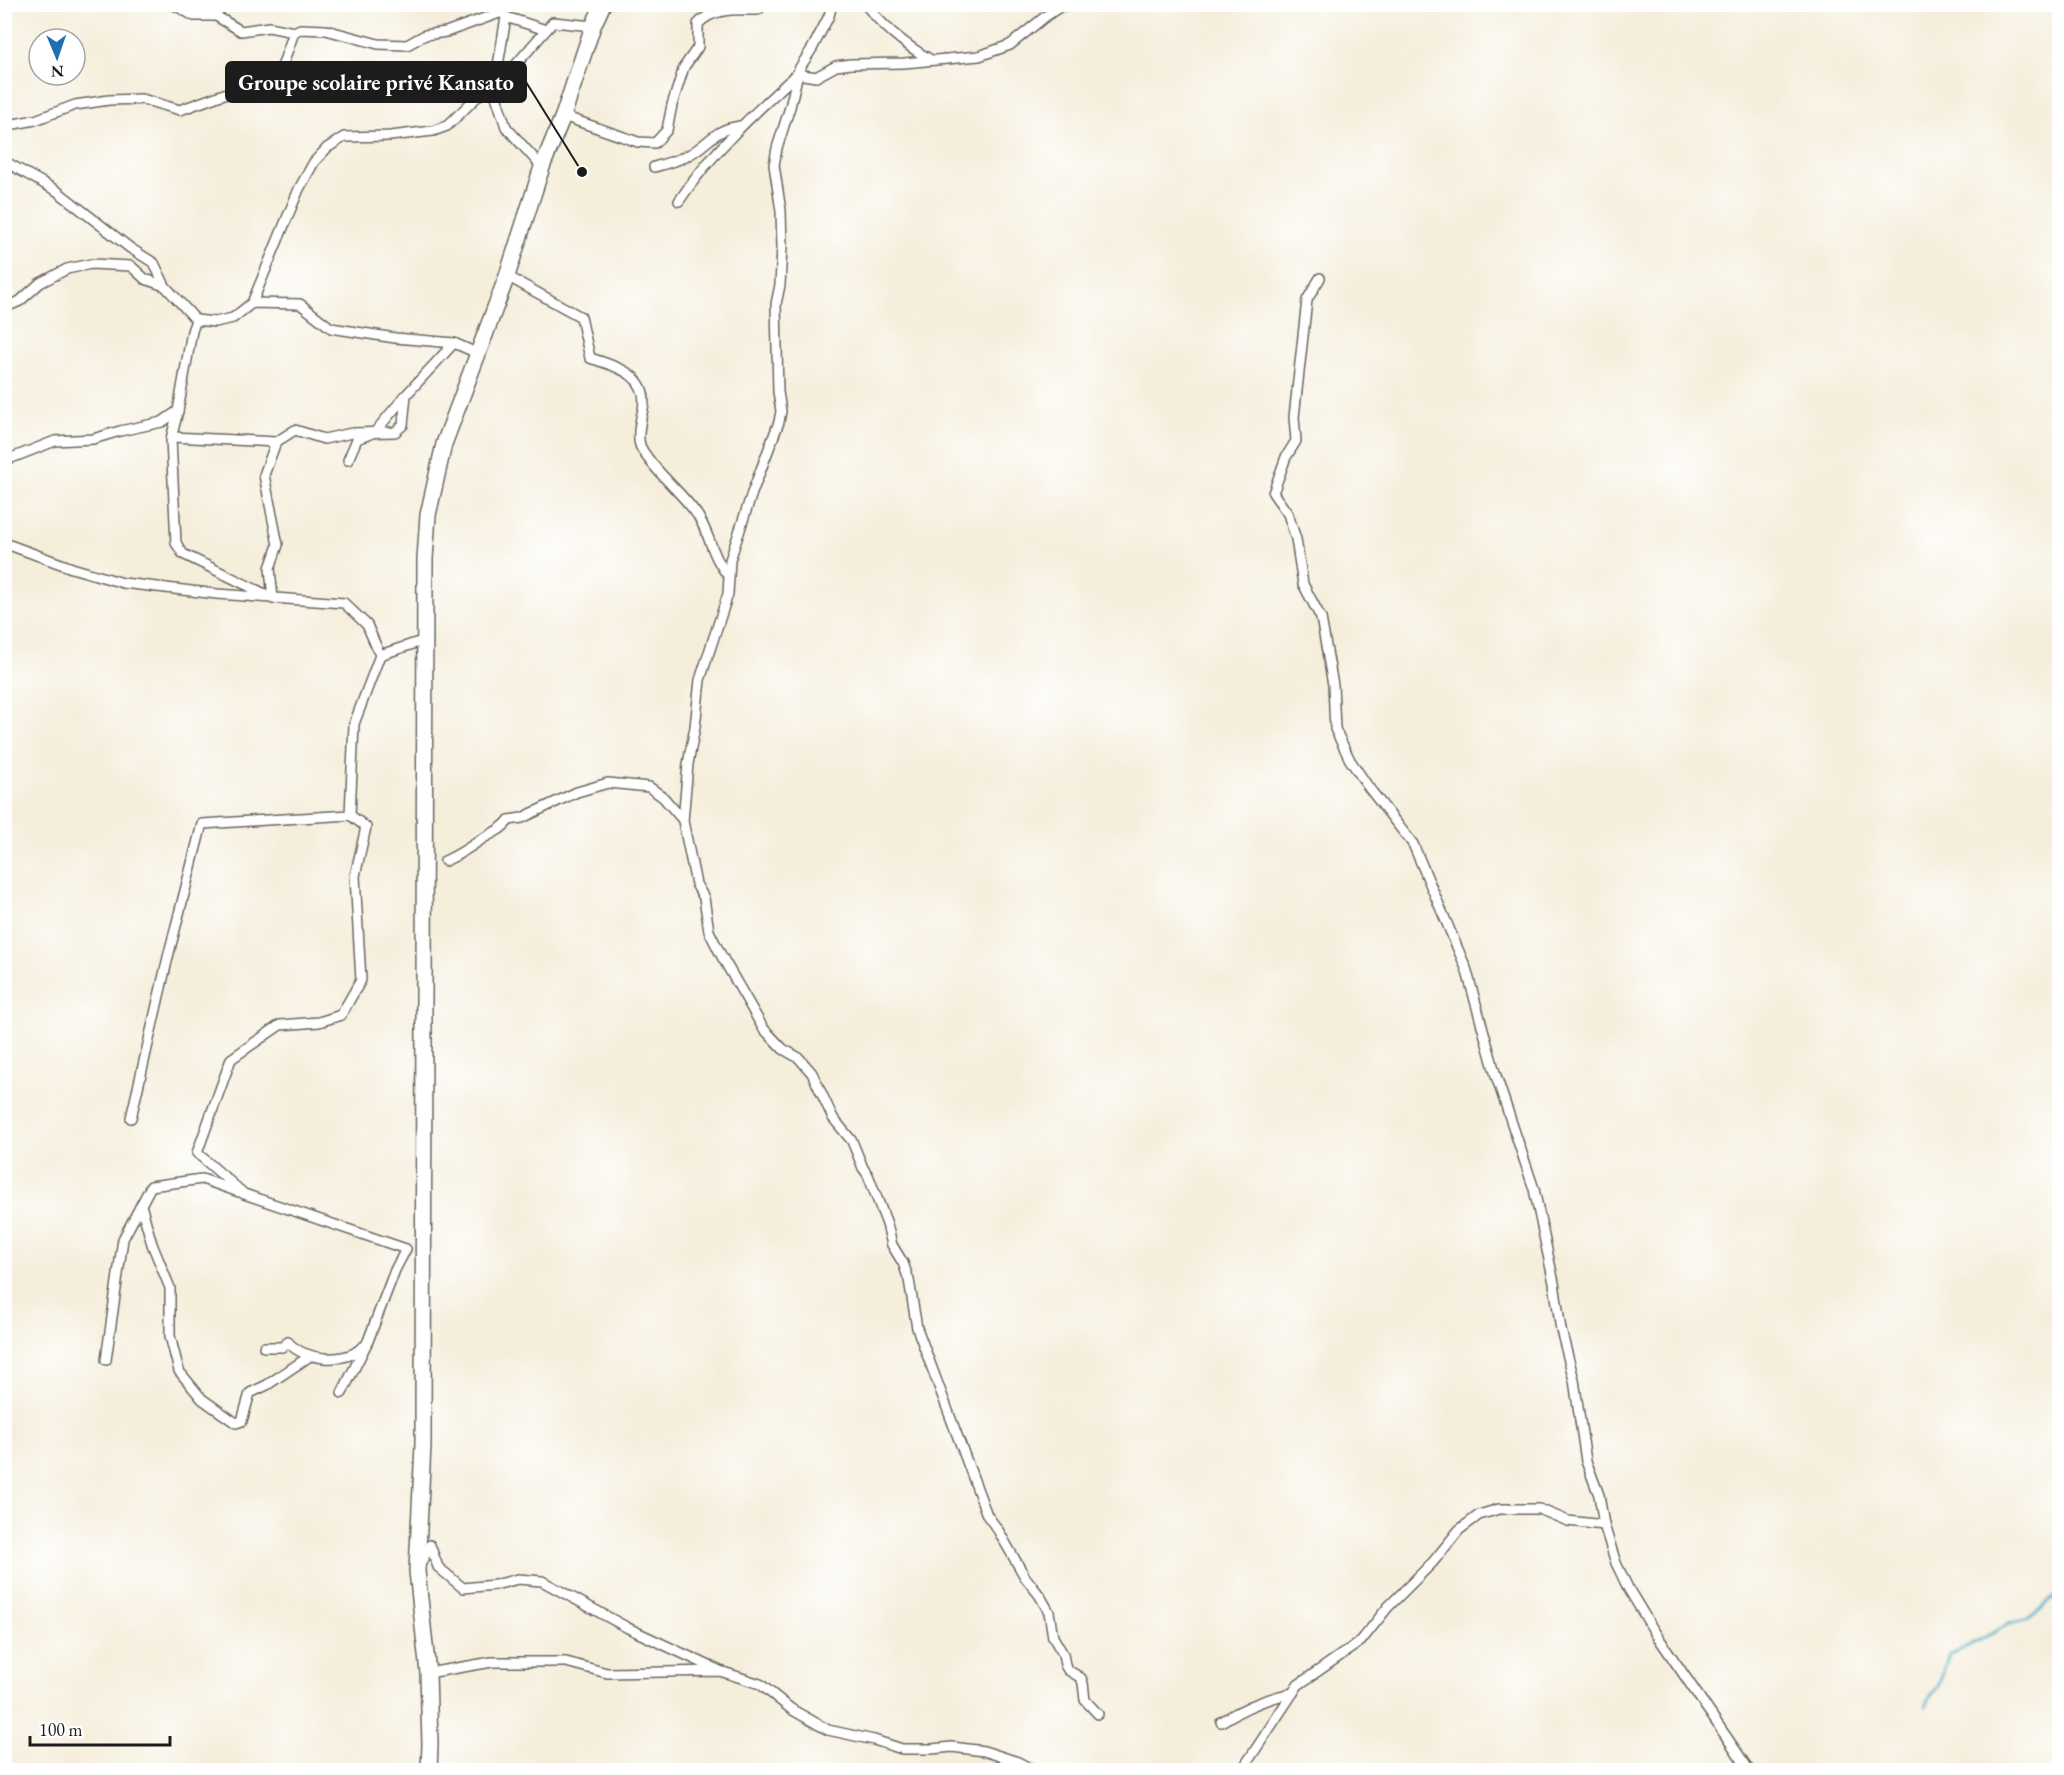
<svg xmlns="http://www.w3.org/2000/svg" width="2064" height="1775" font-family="'EB Garamond',serif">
	<rect width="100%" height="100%" fill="#fff"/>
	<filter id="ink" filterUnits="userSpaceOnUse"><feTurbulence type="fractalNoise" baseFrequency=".0167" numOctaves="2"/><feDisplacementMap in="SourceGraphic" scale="12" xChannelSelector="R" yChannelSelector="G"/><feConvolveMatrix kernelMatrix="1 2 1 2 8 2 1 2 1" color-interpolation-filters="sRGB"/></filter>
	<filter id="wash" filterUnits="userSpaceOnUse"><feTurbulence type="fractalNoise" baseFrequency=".008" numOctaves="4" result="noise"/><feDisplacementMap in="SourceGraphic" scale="24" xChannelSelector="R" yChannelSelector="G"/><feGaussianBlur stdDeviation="1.35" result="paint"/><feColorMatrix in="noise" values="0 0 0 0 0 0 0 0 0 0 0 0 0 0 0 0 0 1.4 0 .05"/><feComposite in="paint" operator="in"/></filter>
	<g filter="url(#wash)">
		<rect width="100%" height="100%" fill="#f5eedb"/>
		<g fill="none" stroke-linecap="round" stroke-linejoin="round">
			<polyline stroke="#44aac3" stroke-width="3" points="1925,1706 1939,1684 1949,1655 1976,1642 2009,1624 2028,1619 2053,1599 2060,1587"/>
		</g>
	</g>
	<g filter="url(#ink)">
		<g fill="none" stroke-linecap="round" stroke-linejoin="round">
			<defs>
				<g id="minor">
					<polyline points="173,4 194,16 216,16 241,31 269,27 294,32 300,29 326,30 378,44 407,45 425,35 446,32 502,12"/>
					<polyline points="496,4 506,17 494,90 506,127 542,167"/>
					<polyline points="832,4 829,16 813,47 799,69 790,107 777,148 774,165 781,211 782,247 780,285 776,304 778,392 781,411 779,422 752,493 730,560 728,594 700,680 695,727 688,764 683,821 696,884 704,898 709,931 721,955 763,1028 783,1049 799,1058 812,1073 833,1118 852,1141 863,1168 868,1175 887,1224 892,1245 903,1263 909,1280 917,1328 987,1515 998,1530 1025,1577 1040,1596 1049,1612 1053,1637 1063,1654 1065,1665 1068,1670 1081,1678 1083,1683 1085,1700 1098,1714"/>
					<path d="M865 4C884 28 905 45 931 60"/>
					<polyline points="506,17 546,30"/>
					<polyline points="797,74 816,77 836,66 851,64 904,63 979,56 1010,45 1046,16 1061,6 1075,4"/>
					<path d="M563 116 638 142 655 143 667 130 672 105 684 67 698 47V24C713 7 738 10 758 10L763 4"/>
					<polyline points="4,126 35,120 75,105 109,100 142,99 180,110 268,78 282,67 294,32"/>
					<polyline points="4,161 57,191 130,248 154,263 165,286 196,320 215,322 233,318 252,303 300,304 331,328 395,338 454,343 479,354"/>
					<path d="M654 167C668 163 684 159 695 151 714 138 715 130 740 126"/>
					<path d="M679 201C711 153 754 113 797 74"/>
					<path d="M507 276 581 317 590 358C614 366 650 374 643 409 641 417 637 437 640 445 641 449 645 454 647 457 662 478 684 495 698 516 711 537 712 557 729 577"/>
					<polyline points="1320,278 1307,300 1294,417 1296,441 1286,457 1273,493 1288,514 1296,539 1303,584 1321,618 1333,685 1335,729 1350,760 1369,788 1413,844 1466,968 1496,1076 1534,1189 1554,1283 1561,1330 1574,1380 1586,1461 1599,1495 1604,1525 1616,1563 1628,1588 1654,1631 1749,1770"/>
					<polyline points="252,303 299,189 314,162 327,148 344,137 390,136 433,131 447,126 481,93 494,90 553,22 593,26"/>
					<polyline points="4,308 20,301 40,283 67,269 91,264 131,266 145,279 165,286"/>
					<polyline points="178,411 171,439 176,543 183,554 269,596"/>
					<polyline points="172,437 276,442 295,430 324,439 352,433 395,432 403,425 406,395 454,343"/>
					<polyline points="348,460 357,439 375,432 406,395"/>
					<polyline points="4,461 55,441 93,439 120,431 162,422 178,411 192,331 196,320"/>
					<polyline points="4,543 72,568 123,583 217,594 344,603 367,625 380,655 354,724 350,815 202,824 168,957 131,1118"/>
					<polyline points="273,599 270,568 278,545 264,475 276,442"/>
					<polyline points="380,655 425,640"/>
					<path d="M445 861C459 855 469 848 482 839 492 833 502 830 509 820L522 818 577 792 608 783 649 787 663 797 682 819"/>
					<polyline points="141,1205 152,1244 170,1288 170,1336 179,1371 202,1399 236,1423 242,1421 250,1393 267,1385 310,1356"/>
					<path d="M264 1347H282L288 1342C303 1360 345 1365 362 1347"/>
					<polyline points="106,1360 123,1239 151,1186 202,1179 239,1192"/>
					<polyline points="342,1393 368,1341 395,1270 406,1249 244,1194 197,1153 231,1059 280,1025 319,1022 341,1015 361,980 355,876 366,827 350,815"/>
					<polyline points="420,1565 430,1545 438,1567 463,1588 495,1585 518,1579 542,1581 628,1628 718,1670"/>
					<polyline points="428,1673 492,1662 566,1662 607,1673 720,1671 760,1684 791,1709 828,1730 874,1740 902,1749 932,1749 952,1747 984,1751 1018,1762 1033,1770"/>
					<path d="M1221 1722C1243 1708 1267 1698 1293 1693"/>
					<polyline points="1242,1770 1298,1685 1361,1641 1388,1607 1433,1562 1459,1530 1479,1515 1499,1509 1539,1509 1568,1521 1604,1525"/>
				</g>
				<polyline id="primary" points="429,1770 430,1744 428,1673 417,1571 423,1445 425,559 428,515 444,444 507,276 542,167 563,116 593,26 603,4"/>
			</defs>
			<use href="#minor" stroke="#68665f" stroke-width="12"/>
			<use href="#primary" stroke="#68665f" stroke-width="18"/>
			<use href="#minor" stroke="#fff" stroke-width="9"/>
			<use href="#primary" stroke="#fff" stroke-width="15"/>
		</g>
	</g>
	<path fill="none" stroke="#1c1c1c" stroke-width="2" d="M582 172L526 82"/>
	<circle fill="#1c1c1c" stroke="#fff" stroke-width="2" cx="582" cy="172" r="6"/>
	<rect fill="#1c1c1c" stroke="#1c1c1c" stroke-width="2" x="226" y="62" width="300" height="40" rx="6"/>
	<g font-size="22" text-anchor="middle" font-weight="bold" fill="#fff">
		<text x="376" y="90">Groupe scolaire privé Kansato</text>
	</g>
	<rect width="2064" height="1775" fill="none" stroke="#fff" stroke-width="24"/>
	<g transform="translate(57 57) rotate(178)"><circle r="28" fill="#ffffff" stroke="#a4a4a4" stroke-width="1.5"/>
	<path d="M0-4.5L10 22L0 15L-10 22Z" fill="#1f6fb2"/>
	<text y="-9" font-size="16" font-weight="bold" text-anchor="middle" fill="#1c1c1c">N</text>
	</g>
	<path d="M30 1736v9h140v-9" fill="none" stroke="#1c1c1c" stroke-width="3"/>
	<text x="39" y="1736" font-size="18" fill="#1c1c1c" stroke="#ffffff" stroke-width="4.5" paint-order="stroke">100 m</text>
</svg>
